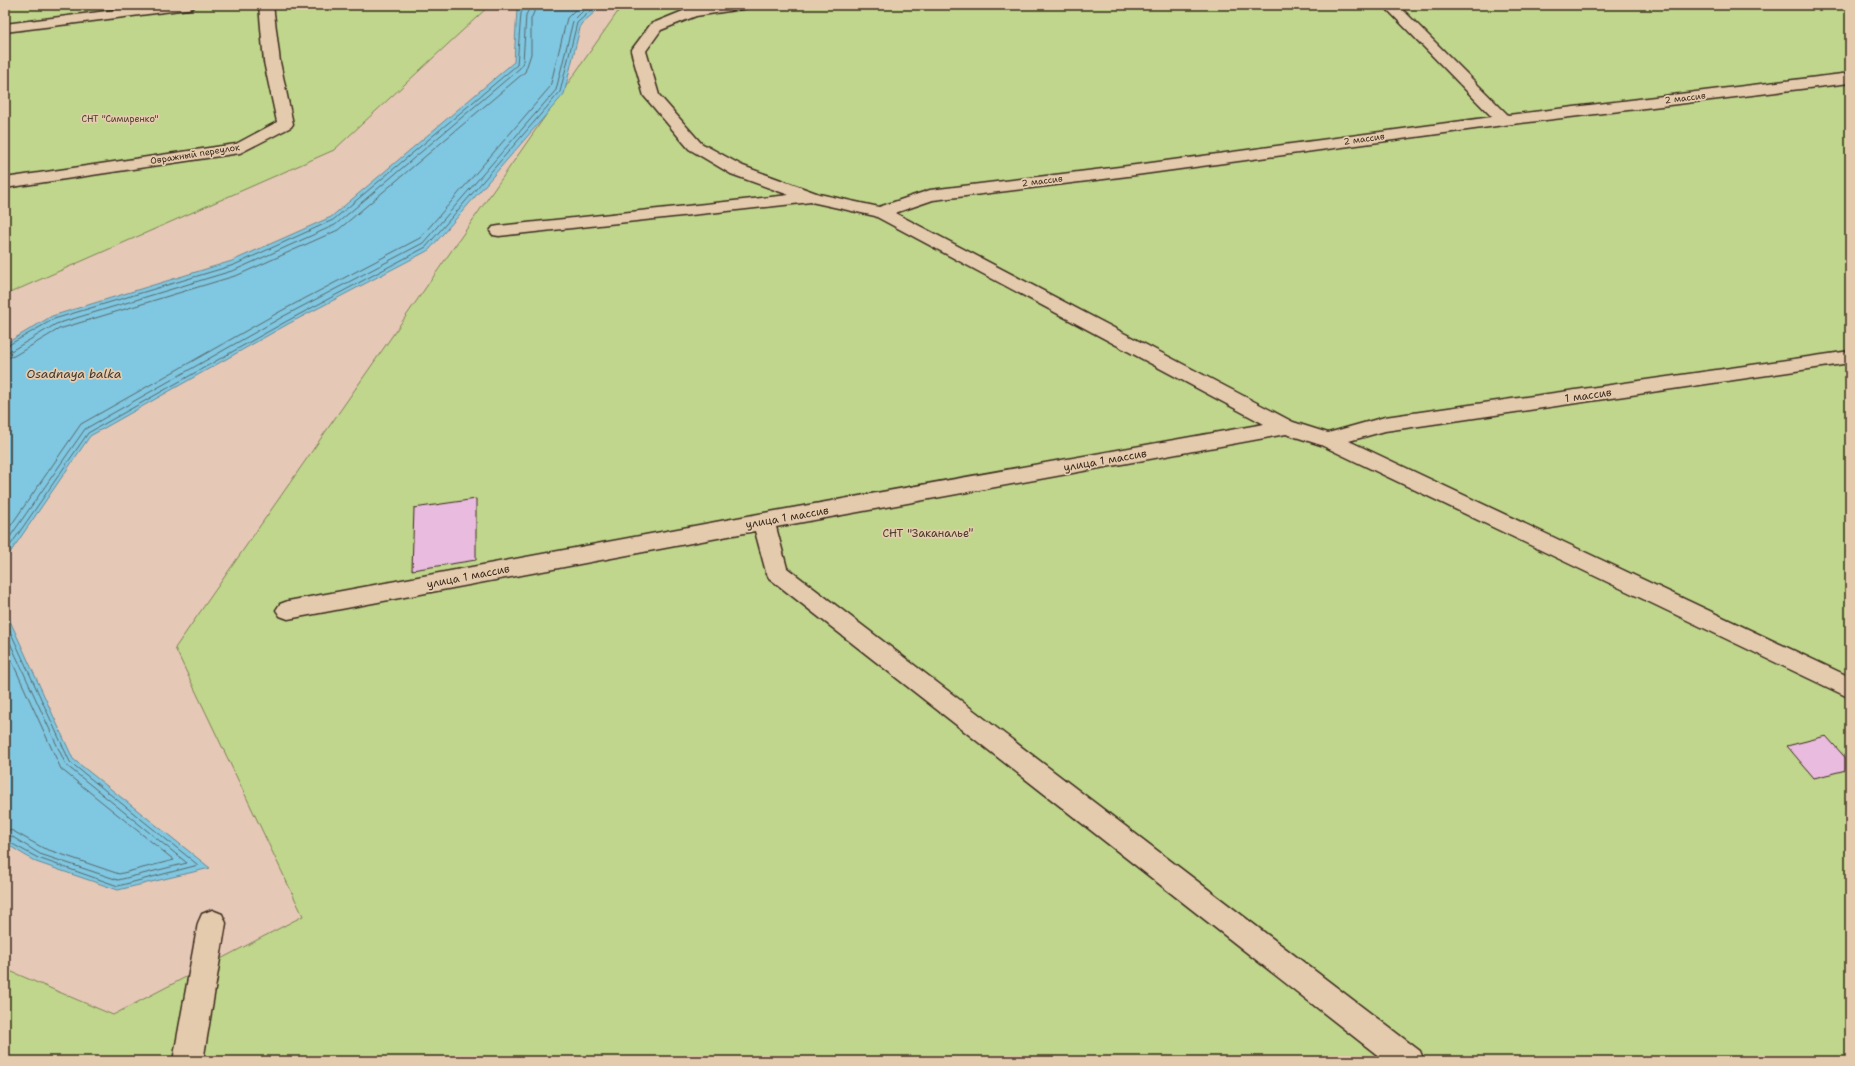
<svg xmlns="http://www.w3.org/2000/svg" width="1855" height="1066" font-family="'Shantell Sans',sans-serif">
	<rect width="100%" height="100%" fill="#e6c8b7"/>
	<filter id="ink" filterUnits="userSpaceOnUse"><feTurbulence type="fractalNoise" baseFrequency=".025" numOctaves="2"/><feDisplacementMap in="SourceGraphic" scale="8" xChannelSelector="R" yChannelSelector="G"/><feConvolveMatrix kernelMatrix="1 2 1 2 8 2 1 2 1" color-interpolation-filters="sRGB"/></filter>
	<g filter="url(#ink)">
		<g fill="#bfd68c" stroke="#7d8055">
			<polygon points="5,5 490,5 334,150 5,295"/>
			<polygon points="647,5 1850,5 1850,1061 5,1061 5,969 113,1015 303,916 175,648 619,10"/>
		</g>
		<g fill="#80c7e1" stroke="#648893">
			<polygon points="524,5 603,5 581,24 564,94 429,250 288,324 90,436 5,560 5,344 52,316 232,261 331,217 514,62 517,9"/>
			<polygon points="5,610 73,759 210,868 118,890 36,862 5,843"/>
		</g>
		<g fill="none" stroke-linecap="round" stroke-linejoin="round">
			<g stroke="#57696c" stroke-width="1">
				<polyline points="5,347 54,319 234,265 333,220 517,65 521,13 525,5"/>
				<polyline points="5,352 11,351 56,324 235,270 335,225 520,68 523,62 526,15 531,5"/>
				<polyline points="5,358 14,356 59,329 238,275 338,230 525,72 531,54 531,19 537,5"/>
				<polyline points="5,534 81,424 281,311 420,238 550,87 567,18 580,5"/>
				<polyline points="5,544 85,429 284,316 423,243 556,90 573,21 589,5"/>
				<polyline points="5,553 88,433 287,321 426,247 560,92 577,23 597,5"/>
				<polyline points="5,620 70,762 198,865 118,886 38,858 5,840"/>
				<polyline points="5,632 66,765 187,863 118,880 40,854 11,836 5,835"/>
				<polyline points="5,646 61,769 174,860 119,874 43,848 13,831 5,829"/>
			</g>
		</g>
		<g fill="#e9bbdf" stroke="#3b2a1e">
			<polygon points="476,499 476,560 412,570 414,508"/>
			<polygon points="1826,736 1850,763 1850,769 1814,778 1787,746"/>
		</g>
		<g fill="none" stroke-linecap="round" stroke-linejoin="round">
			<defs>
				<g id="minor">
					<polygon points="154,5 195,5 193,8 188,9 5,32 5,24"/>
					<polygon points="259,5 273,5 280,62 293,124 291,127 240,153 5,188 5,178 236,144 277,122 264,62"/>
					<polygon points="712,5 749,5 747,8 742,9 696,16 661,30 646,51 659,95 701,143 743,166 819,194 879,207 930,190 1136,165 1492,117 1383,5 1398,5 1508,115 1850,73 1850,83 1504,125 1136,175 933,200 895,213 1293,422 1328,433 1385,417 1850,351 1850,363 1385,431 1349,441 1850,677 1850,698 1321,445 1286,434 776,527 787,568 1420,1051 1424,1061 1385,1061 769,578 766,572 755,531 288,619 280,616 276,610 280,604 288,601 764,513 1264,424 875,216 811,202 499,236 493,235 490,231 493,227 499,226 789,195 731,174 689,149 644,96 631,51 633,48 651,24 688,9"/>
					<polygon points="212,910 222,914 226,923 203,1061 173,1061 198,923 202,914"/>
				</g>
			</defs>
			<use href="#minor" stroke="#3b2a1e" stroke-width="3"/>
			<use href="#minor" fill="#e5cbad" fill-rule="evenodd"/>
		</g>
	</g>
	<g text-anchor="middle" stroke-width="3.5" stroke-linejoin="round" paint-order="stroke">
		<g font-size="9" fill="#3b2a1e" stroke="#e5cbad">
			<text transform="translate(1685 98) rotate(-7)" y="3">2 массив</text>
			<text transform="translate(1364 139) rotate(-8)" y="3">2 массив</text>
			<text transform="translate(195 154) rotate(-9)" y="3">Овражный переулок</text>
			<text transform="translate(1042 181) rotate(-7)" y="3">2 массив</text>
		</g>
		<g font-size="9" fill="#483b29" stroke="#e5cbad">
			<text x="120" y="122">СНТ "Симиренко"</text>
		</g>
		<g font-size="11" fill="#3b2a1e" stroke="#e5cbad">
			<text transform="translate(1588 395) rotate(-8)" y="4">1 массив</text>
			<text transform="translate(1105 460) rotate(-10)" y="4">улица 1 массив</text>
			<text transform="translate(787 517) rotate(-10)" y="4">улица 1 массив</text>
			<text transform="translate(468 576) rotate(-11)" y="4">улица 1 массив</text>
		</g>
		<g font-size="11" fill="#483b29" stroke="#e5cbad">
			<text x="928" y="537">СНТ "Заканалье"</text>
		</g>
		<g font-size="12" font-style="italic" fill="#423a32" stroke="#e5cbad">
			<text x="74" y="378">Osadnaya balka</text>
		</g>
	</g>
	<rect width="1855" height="1066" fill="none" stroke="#e5cbad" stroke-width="20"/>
	<rect x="10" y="10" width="1835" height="1046" fill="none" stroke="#3b2a1e" stroke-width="1.5" filter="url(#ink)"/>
</svg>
